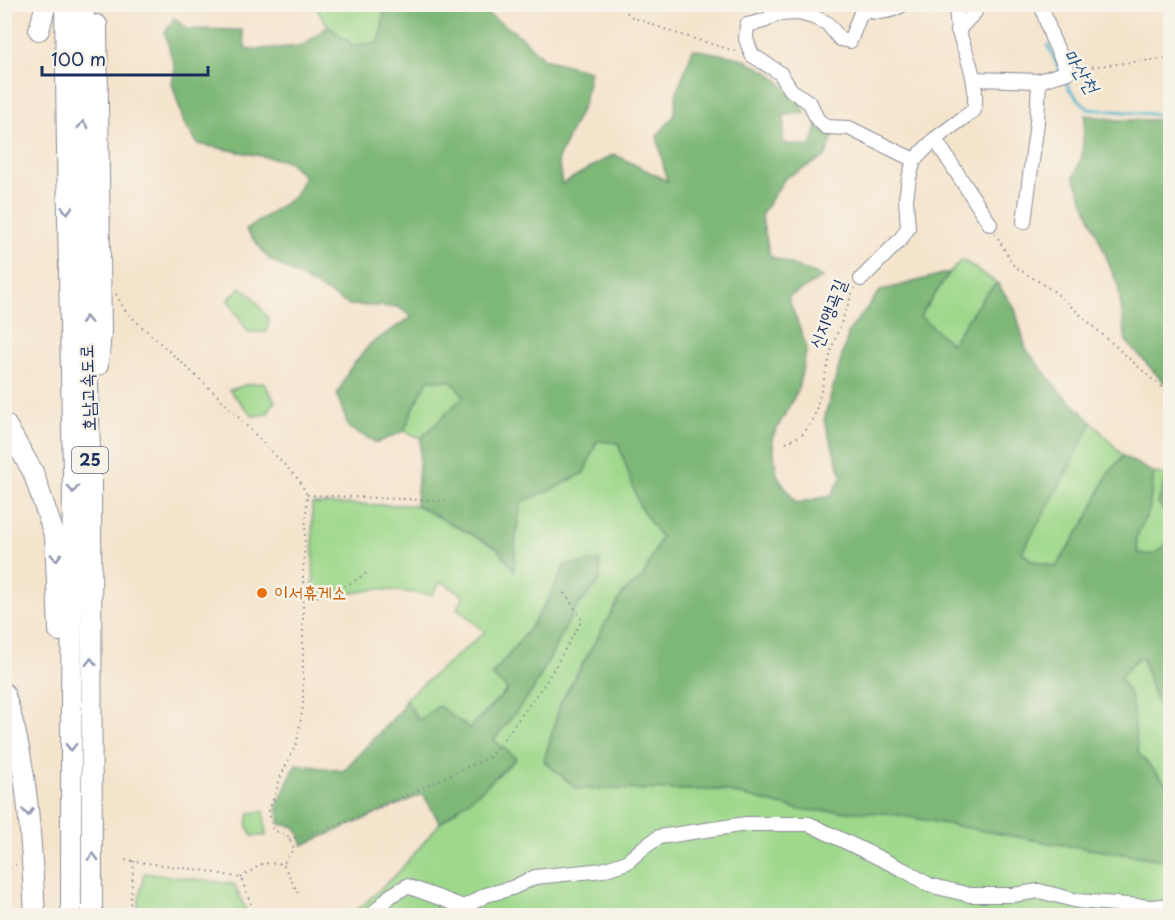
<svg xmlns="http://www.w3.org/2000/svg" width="1175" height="920" font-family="'Playpen Sans','Poor Story',sans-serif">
	<rect width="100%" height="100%" fill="#f7f3e8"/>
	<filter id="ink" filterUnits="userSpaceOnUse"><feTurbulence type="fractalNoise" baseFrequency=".0167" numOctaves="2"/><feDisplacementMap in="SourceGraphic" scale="12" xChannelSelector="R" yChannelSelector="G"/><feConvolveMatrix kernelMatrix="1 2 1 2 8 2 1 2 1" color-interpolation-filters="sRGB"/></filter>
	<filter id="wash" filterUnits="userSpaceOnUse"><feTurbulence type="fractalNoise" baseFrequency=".008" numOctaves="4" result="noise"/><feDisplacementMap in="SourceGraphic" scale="24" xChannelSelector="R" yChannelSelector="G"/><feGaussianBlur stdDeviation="1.35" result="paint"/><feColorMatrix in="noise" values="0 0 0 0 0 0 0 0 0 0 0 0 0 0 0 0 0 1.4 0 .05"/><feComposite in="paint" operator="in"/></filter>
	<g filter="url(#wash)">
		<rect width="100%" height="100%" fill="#f5e4cc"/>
		<g fill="#9ed88b" stroke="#5c8474" stroke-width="1.5">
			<polygon points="314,5 378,5 384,13 380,42 354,46 328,26"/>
			<polygon points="962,260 997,283 984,296 951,344 920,316 950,272"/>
			<polygon points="241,287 252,296 269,320 267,332 248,332 228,300"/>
			<polygon points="428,380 451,381 465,397 421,438 404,431 414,408"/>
			<polygon points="264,383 275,401 267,414 253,416 229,390 249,384"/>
			<polygon points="1092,422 1123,456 1108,474 1087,519 1056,567 1031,560 1022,552 1062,481"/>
			<polygon points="597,441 618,442 640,507 661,537 643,577 623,593 561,702 544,761 577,789 721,790 801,810 887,813 1050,843 1170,861 1170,915 352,915 396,875 440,823 484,788 516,759 493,740 533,690 575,609 600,581 565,565 547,602 532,625 492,675 508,689 468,729 419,721 405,699 485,632 457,608 464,596 441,581 432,595 377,589 314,599 312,504 416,505 497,548 514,569 516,534 521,502 551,490 583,473"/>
			<polygon points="1154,473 1168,475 1158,503 1170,521 1170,539 1162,551 1149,555 1138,553 1136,538 1149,510"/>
			<polygon points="1142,657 1156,702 1170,713 1170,788 1138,753 1131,697 1120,677 1138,658"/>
			<polygon points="264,811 266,836 252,836 247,825 249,813"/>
			<polygon points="144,873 234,884 246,910 243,915 141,915 137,912"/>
		</g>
		<g fill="#7eb877" stroke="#4c746a" stroke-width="1.5">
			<path d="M378 5H474L519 35 544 59 590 71 584 103 558 159 562 184 614 154 667 181 657 136 674 116 677 92 693 49 741 58 770 73 800 102 805 113 784 115 783 143 811 147 817 127 834 134 825 157 785 178 761 215 770 256 823 277 788 297 807 348 798 390 772 438 777 475 796 503 831 496 842 476 824 420 849 331 880 291 950 272 920 316 951 344 984 296 997 283 1015 309 1026 349 1059 391 1092 422 1062 481 1022 552 1031 560 1056 567 1087 519 1108 474 1123 456 1154 473 1149 510 1136 538 1138 553C1156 556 1160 553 1170 539V713L1156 702 1142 657 1138 658 1120 677 1131 697 1138 753 1170 788V861L1050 843 887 813 801 810 721 790 577 789 544 761 561 702 623 593 643 577 661 537 640 507 618 443 597 441 584 473 551 490 521 502 516 534 514 570 497 548 416 505 421 438 464 396 451 381 428 380 414 407 404 431 377 443 349 428 337 395 349 370 371 343 412 317 398 307 349 305 269 259 246 230 295 196 304 176 288 161 198 144 184 123 172 83 175 69 165 33 174 18 188 29 242 30 246 50 302 46 328 26 354 46 380 42 384 13Z"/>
			<polygon points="1085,115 1118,120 1170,120 1170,389 1126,341 1118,286 1074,177 1082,157"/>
			<polygon points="1168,475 1170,476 1170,521 1158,503"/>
			<polygon points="600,561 600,581 575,609 533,690 494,740 516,758 484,788 440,823 423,794 303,845 296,827 280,824 277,806 296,764 343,771 400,711 405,699 419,720 439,706 469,728 508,690 492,676 532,625 547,602 566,565"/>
		</g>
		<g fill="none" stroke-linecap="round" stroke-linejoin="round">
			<g stroke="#51b8cf" stroke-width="3">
				<polyline points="1048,45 1060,71"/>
				<polyline points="1063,77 1070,90 1088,109 1163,115 1170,118"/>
			</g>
		</g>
	</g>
	<g filter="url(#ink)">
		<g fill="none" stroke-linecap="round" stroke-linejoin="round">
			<defs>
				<g id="minor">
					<path d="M904 4C888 13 880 13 862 10L850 41 840 39 827 23 813 17 799 13 776 14 764 21 747 25 746 39 752 55 780 73 791 90 810 103 817 119 826 127 849 128 914 160"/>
					<polyline points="952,4 956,8 958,30"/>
					<polyline points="974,79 1039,81 1068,72 1052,38 1041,4"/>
					<polyline points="935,139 990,224"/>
					<polyline points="1024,222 1037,122 1039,81"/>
					<path d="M861 279 900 240 908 228 906 199 909 178 914 160 935 139 974 110C979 82 967 57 958 30L975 12V4"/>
					<polyline points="371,916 390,896 407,886 464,907 486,895 512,888 535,877 603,870 627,862 643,848 659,837 746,824 809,824 906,871 929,885 970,895 1013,895 1039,891 1078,901 1152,907 1170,905"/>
				</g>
				<g id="highway">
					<polyline points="65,4 68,221 73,474 71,703 71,916"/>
					<polyline points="84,4 83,228 91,481 92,916"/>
					<polyline points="97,25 101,332 98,365"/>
					<polyline points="39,30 46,4"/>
					<polyline points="6,425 33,472 55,537 59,631"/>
					<path d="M4 693C29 764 31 841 35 916"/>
				</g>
			</defs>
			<use href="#minor" stroke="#888a95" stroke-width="16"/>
			<use href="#highway" stroke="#888a95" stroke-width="22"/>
			<g stroke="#888a95" stroke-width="2" stroke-dasharray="1.5 4.5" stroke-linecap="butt">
				<polyline points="618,4 632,17 672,32 738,52"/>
				<polyline points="1080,68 1170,58"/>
				<polyline points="995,233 1014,266 1055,292 1152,379 1170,394"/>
				<polyline points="116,294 126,312 216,394 299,480 307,495 303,576 303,706 297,742 281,776 269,811 273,830 287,835 294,848 283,864"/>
				<polyline points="786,443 803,434 814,418 833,345 854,288"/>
				<polyline points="307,495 448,501"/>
				<polyline points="303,582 329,588 348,585 370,571"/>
				<polyline points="289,840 349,821 488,758 506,736 546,682 582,620 569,599 562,591"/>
				<polyline points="125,860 207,871 241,878 251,904"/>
				<polyline points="4,869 16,865"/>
				<polyline points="241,878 263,863 283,864 298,893"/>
				<polyline points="129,916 134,861"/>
			</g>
			<use href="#minor" stroke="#fff" stroke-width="14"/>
			<use href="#highway" stroke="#fff" stroke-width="20"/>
		</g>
		<defs><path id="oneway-chevron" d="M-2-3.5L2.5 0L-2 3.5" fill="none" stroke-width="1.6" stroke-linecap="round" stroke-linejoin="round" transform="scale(1.5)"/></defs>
		<g stroke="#8d97ae">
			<use href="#oneway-chevron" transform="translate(83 125) rotate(-90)"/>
			<use href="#oneway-chevron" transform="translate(67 210) rotate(89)"/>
			<use href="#oneway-chevron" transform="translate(86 320) rotate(-92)"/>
			<use href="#oneway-chevron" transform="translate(73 489) rotate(91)"/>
			<use href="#oneway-chevron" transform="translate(56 557) rotate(87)"/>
			<use href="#oneway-chevron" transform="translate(91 662) rotate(-90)"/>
			<use href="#oneway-chevron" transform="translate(71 747) rotate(90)"/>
			<use href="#oneway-chevron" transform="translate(28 812) rotate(85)"/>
			<use href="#oneway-chevron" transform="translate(93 857) rotate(-89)"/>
		</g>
	</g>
	<circle fill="#e8710a" stroke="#f7f3e8" stroke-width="2" cx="262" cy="593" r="6"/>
	<g text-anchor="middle" stroke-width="5" stroke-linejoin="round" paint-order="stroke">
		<rect fill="#f7f3e8" stroke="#5d6a87" stroke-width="1.5" x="72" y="447" width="36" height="26" rx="4.5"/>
		<g font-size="16" font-weight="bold" fill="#1b2f5e">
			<text x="90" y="466">25</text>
		</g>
		<g font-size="18" fill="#1b2f5e" stroke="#f7f3e8">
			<text transform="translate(828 314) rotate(-69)" y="6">신지앵곡길</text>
			<text transform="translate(88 388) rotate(-92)" y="6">호남고속도로</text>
		</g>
		<g font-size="18" fill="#c56008" stroke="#f7f3e8" text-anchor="start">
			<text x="274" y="599">이서휴게소</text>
		</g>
		<g font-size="20" font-style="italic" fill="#2b5880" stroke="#f7f3e8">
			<text transform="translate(1081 71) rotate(57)" y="7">마산천</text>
		</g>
	</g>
	<rect width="1175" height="920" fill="none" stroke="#f7f3e8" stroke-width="24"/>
	<path d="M42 66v9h166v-9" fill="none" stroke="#1b2f5e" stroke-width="3"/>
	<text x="51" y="66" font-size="18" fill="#1b2f5e" stroke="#f7f3e8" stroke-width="4.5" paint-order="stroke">100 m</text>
</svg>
